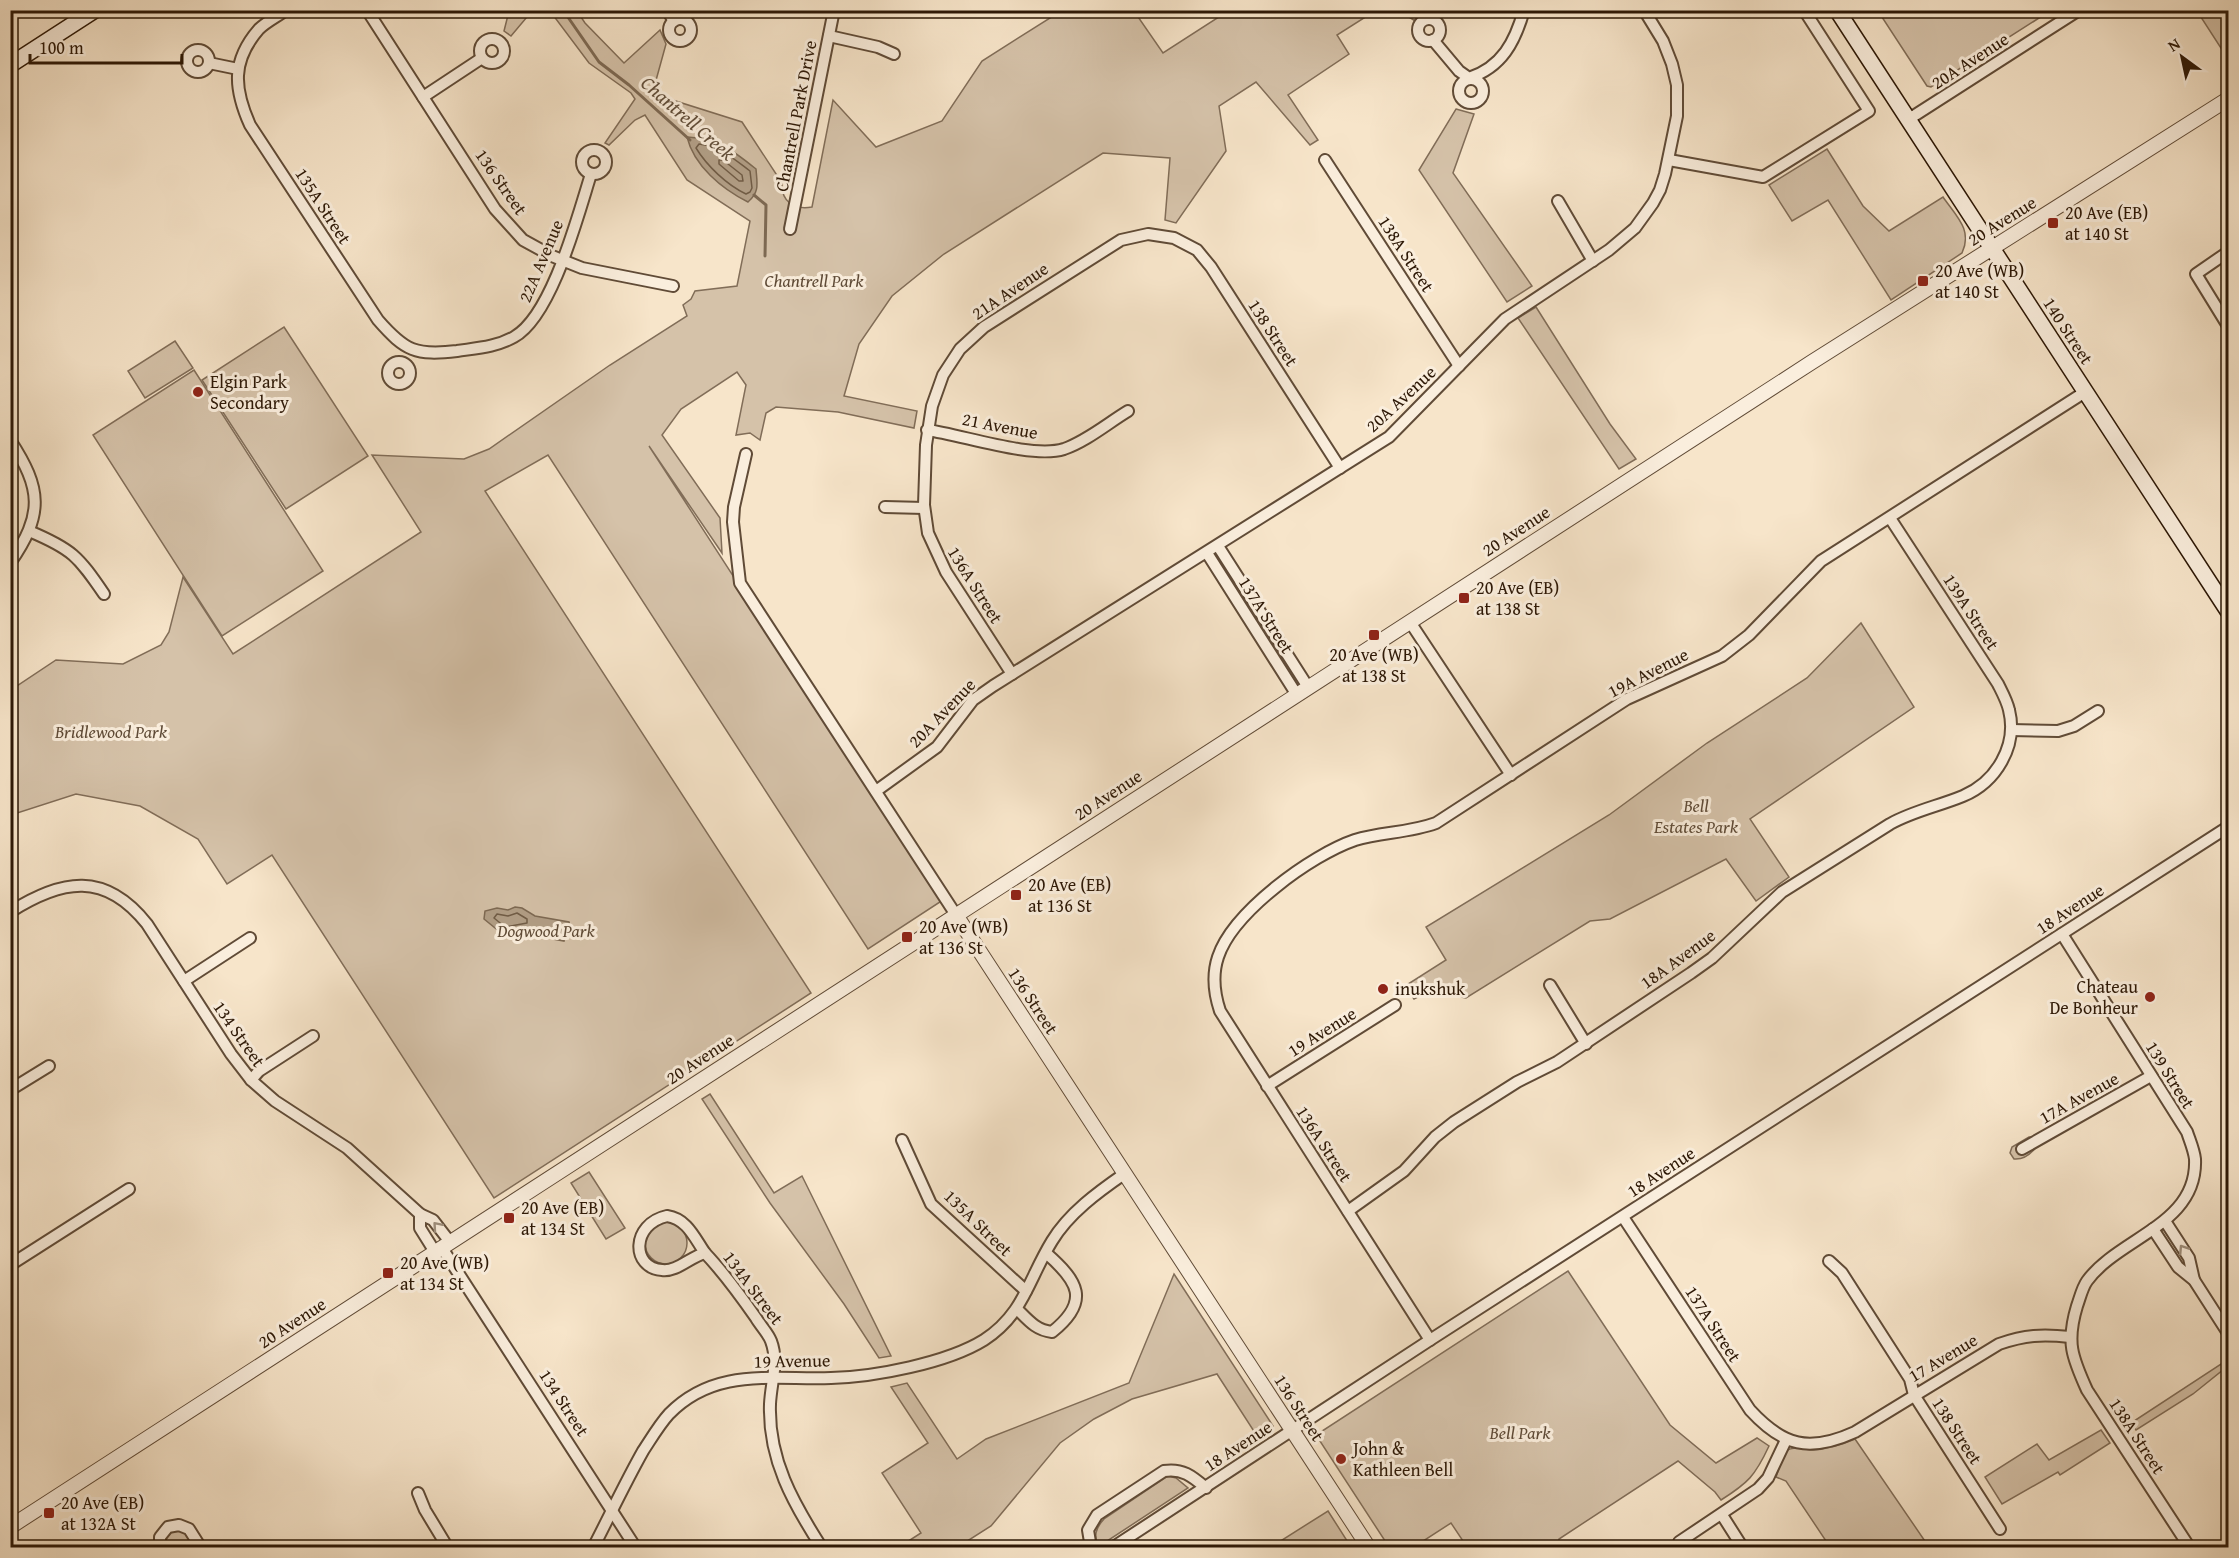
<svg xmlns="http://www.w3.org/2000/svg" width="2239" height="1558" font-family="'Gentium Book Plus',serif">
	<rect width="100%" height="100%" fill="#f7e5ca"/>
	<filter id="stains"><feTurbulence type="fractalNoise" baseFrequency=".00333" numOctaves="4"/><feColorMatrix values="0 0 0 0 .2 0 0 0 0 .09 0 0 0 0 .02 0 0 0 .5 -.17"/></filter>
	<radialGradient id="worn" r=".72"><stop offset=".6" stop-color="#630" stop-opacity="0"/><stop offset="1" stop-color="#630" stop-opacity=".3"/></radialGradient>
	<g fill="#d5c2a9" stroke="#816d58" stroke-width="1.5">
		<polygon points="509,11 532,11 511,36 504,31"/>
		<path d="M550 11H577L585 23 624 63 660 30 666 44 655 84 663 97 742 122 782 183C781 202 794 210 812 207L833 100 876 147 942 121 982 61 1061 11H1134L1163 53 1228 11H1375L1337 35 1349 54 1288 95 1318 140 1310 145 1256 82 1219 106 1226 151 1176 223 1165 220 1170 158 1103 153 944 254 892 296 859 344 844 396 917 411 914 428 838 412 776 407 766 413 760 440 750 433 736 435 746 385 737 372 681 409 662 435 720 518 722 553 649 446 943 900 868 949 548 455 485 491 811 993 494 1198 272 855 227 884 198 839 140 806 76 794 11 815V690L56 660 123 664 161 645 169 632 183 577 233 654 421 532 372 455 464 459 489 449 610 365 687 316 683 305 691 299 695 291 737 286 750 221 687 180 645 115 635 120 609 145 605 143 635 99 631 93 589 63Z"/>
		<polygon points="1399,11 1442,11 1440,16 1428,15 1417,22"/>
		<polygon points="1878,11 2050,11 1931,87 1927,86"/>
		<polygon points="2197,11 2228,11 2228,59"/>
		<polygon points="1456,109 1474,114 1453,173 1532,286 1507,302 1419,170"/>
		<path d="M1827 149 1863 206 1889 231 1943 197C1956 216 1973 230 1962 253L1891 300 1828 200 1792 221 1769 185Z"/>
		<polygon points="1536,307 1610,424 1636,459 1619,469 1518,318"/>
		<polygon points="284,327 368,456 286,509 202,380"/>
		<polygon points="175,341 193,368 145,398 128,371"/>
		<polygon points="194,370 323,571 222,636 93,435"/>
		<polygon points="1861,623 1914,707 1750,819 1789,877 1756,901 1726,859 1610,919 1590,921 1466,998 1429,991 1414,999 1405,986 1446,960 1426,927 1609,815 1707,743 1807,678"/>
		<polygon points="710,1094 774,1193 802,1176 891,1356 879,1358 844,1304 770,1203 702,1099"/>
		<path d="M2029 1137H2032L2037 1146C2031 1154 2024 1160 2014 1159L2010 1153 2012 1147Z"/>
		<polygon points="589,1172 625,1228 606,1239 571,1183"/>
		<circle cx="666" cy="1243" r="21"/>
		<path d="M1568 1271 1670 1425 1716 1463 1757 1438 1769 1446C1755 1476 1748 1483 1721 1500L1715 1492 1678 1461 1559 1539 1558 1547H1467L1451 1523 1414 1547H1389L1316 1435Z"/>
		<polygon points="1174,1274 1273,1426 1257,1436 1217,1374 1132,1399 1094,1419 1060,1443 991,1526 958,1547 899,1547 921,1533 882,1473 928,1443 891,1387 907,1383 957,1459 986,1439 1129,1383"/>
		<polygon points="2221,1364 2224,1369 2193,1394 2136,1430 2131,1423"/>
		<polygon points="2101,1430 2110,1443 2060,1475 2058,1472 2002,1504 1985,1477 2037,1444 2049,1460"/>
		<path d="M1855 1439 1929 1547H1830L1786 1481 1776 1477 1785 1451C1798 1445 1801 1450 1813 1450 1828 1449 1841 1445 1855 1439Z"/>
		<path d="M1168 1476 1176 1478 1188 1488 1098 1547C1094 1535 1095 1529 1104 1519Z"/>
		<polygon points="1328,1511 1351,1547 1271,1547"/>
		<path d="M179 1530 186 1533 195 1547H165C165 1537 168 1532 179 1530Z"/>
	</g>
	<g fill="#b29f87" stroke="#7d6953" stroke-width="1.5">
		<path d="M687 137C719 139 731 149 756 169 757 183 760 192 748 202 722 189 694 166 687 137Z"/>
		<polygon points="515,907 522,908 535,916 569,922 571,929 565,934 564,941 553,939 539,928 500,932 484,919 485,911 497,908 508,910"/>
	</g>
	<g fill="none" stroke-linecap="round" stroke-linejoin="round">
		<g stroke="#705c46" stroke-width="1.5">
			<path d="M699 144C720 146 734 159 750 171L752 188 750 192 746 194C727 185 707 166 696 148Z"/>
			<polygon points="719,160 723,160 742,175 743,181 739,181 719,164"/>
			<polygon points="517,913 527,919 527,923 505,927 494,918 497,914 508,916"/>
		</g>
		<g stroke="#7d6953" stroke-width="3">
			<polyline points="563,10 599,62 629,85 690,140"/>
			<polyline points="754,195 766,205 765,256"/>
		</g>
		<defs>
			<g id="minor">
				<path d="M286 10C278 16 266 22 259 29 231 61 234 89 250 125L378 320C405 351 416 356 457 351 477 348 496 347 514 337 552 316 578 215 591 174"/>
				<polyline points="367,10 495,209 523,240 552,256 582,268 673,286"/>
				<polyline points="667,10 674,21"/>
				<circle cx="680" cy="30" r="11"/>
				<circle cx="1429" cy="30" r="11"/>
				<polyline points="829,36 878,47 894,54"/>
				<circle cx="492" cy="51" r="12"/>
				<path d="M1433 40 1459 71 1469 78C1502 67 1515 42 1524 10"/>
				<circle cx="198" cy="61" r="11"/>
				<polyline points="209,63 238,69"/>
				<circle cx="1471" cy="91" r="12"/>
				<polyline points="423,97 482,58"/>
				<polyline points="1909,119 2079,10"/>
				<circle cx="594" cy="162" r="12"/>
				<polyline points="1325,160 1459,366"/>
				<polyline points="1669,160 1763,177 1869,111 1804,10"/>
				<polyline points="1558,201 1593,261"/>
				<polyline points="790,229 834,10"/>
				<polyline points="2228,252 2196,274 2228,326"/>
				<circle cx="399" cy="373" r="11"/>
				<path d="M927 430C963 435 1032 459 1064 449 1087 441 1108 423 1128 411"/>
				<path d="M10 440C42 489 44 514 10 563"/>
				<polyline points="746,454 734,507 733,522 740,583 956,915"/>
				<polyline points="885,507 924,508"/>
				<path d="M29 531C72 549 78 556 104 594"/>
				<polyline points="1218,546 1308,687"/>
				<polyline points="1207,553 1297,695"/>
				<polyline points="1410,622 1511,775"/>
				<polyline points="1012,674 946,572 928,533 924,505 926,445 932,406 943,375 960,349 984,327 1121,240 1148,234 1174,238 1197,250 1211,267 1340,468"/>
				<polyline points="2011,730 2058,731 2074,726 2098,711"/>
				<polyline points="876,791 937,747 973,700 993,686 1389,437 1505,319 1609,250 1635,228 1653,203 1660,190 1665,174 1677,116 1677,85 1672,64 1663,41 1644,10"/>
				<path d="M10 912C62 879 105 871 147 924L231 1054 251 1080 275 1101 347 1148 420 1214 433 1220 450 1242"/>
				<path d="M2062 934 2187 1132C2190 1141 2194 1150 2195 1159 2198 1225 2119 1237 2087 1281 2082 1288 2080 1298 2077 1306 2066 1342 2072 1357 2087 1390L2190 1548"/>
				<polyline points="184,981 250,938"/>
				<polyline points="1550,985 1586,1044"/>
				<polyline points="251,1080 259,1071 313,1036"/>
				<polyline points="1267,1086 1395,1005"/>
				<polyline points="10,1090 49,1066"/>
				<polyline points="902,1140 931,1204 1026,1291"/>
				<polyline points="2022,1149 2151,1076"/>
				<path d="M1348 1211 1404 1171 1435 1137 1454 1122 1517 1082 1557 1062 1691 973 1712 958 1782 892 1890 824C1913 811 1939 806 1963 796 1996 782 2018 746 2009 710 2007 701 2002 692 1998 684L1890 518"/>
				<polyline points="420,1214 420,1228 435,1252"/>
				<path d="M667 1216C687 1219 694 1237 705 1253 690 1257 677 1272 662 1270 631 1268 631 1224 667 1216Z"/>
				<path d="M1623 1217 1750 1410C1783 1446 1809 1453 1855 1432L1999 1344C2025 1335 2042 1334 2070 1337"/>
				<polyline points="2165,1221 2189,1258 2194,1280"/>
				<polyline points="2153,1229 2178,1267 2194,1280 2228,1333"/>
				<polyline points="442,1248 636,1548"/>
				<path d="M705 1253C724 1273 740 1295 756 1318 760 1325 768 1333 771 1341 779 1362 771 1382 770 1404 768 1459 793 1503 822 1548"/>
				<polyline points="1829,1261 1842,1273 1910,1379 1914,1395 2000,1529"/>
				<polyline points="10,1265 129,1189"/>
				<path d="M1017 1309C1029 1321 1036 1330 1052 1332 1091 1301 1078 1281 1046 1253"/>
				<path d="M1430 1340 1220 1011C1214 993 1212 975 1218 957 1233 912 1311 855 1355 840 1381 832 1409 833 1436 823L1627 699 1722 656 1749 635 1821 561 2085 392"/>
				<polyline points="418,1493 425,1510 448,1548"/>
				<polyline points="1722,1515 1743,1548"/>
				<polyline points="1679,1542 1758,1489 1768,1478 1786,1440"/>
				<polyline points="160,1548 160,1537 168,1527 179,1525 189,1529 201,1548"/>
				<path d="M593 1548C610 1515 625 1483 643 1451 651 1439 659 1425 669 1414 715 1367 772 1380 831 1378 874 1377 947 1363 984 1340 1024 1314 1028 1280 1052 1241 1069 1213 1098 1192 1124 1174"/>
				<path d="M1091 1548 1088 1530 1097 1515 1164 1471C1182 1468 1192 1476 1206 1488"/>
				<polyline points="1112,1548 1430,1340 2228,827"/>
			</g>
			<g id="tertiary">
				<polyline points="956,915 1369,1548"/>
				<polyline points="10,1527 1812,362 2228,99"/>
			</g>
			<g id="secondary">
				<polyline points="1837,10 2228,611"/>
				<polyline points="10,65 95,10"/>
			</g>
		</defs>
		<use href="#minor" stroke="#604b37" stroke-width="14"/>
		<use href="#tertiary" stroke="#604b37" stroke-width="16"/>
		<use href="#secondary" stroke="#2d1806" stroke-width="18"/>
		<use href="#minor" stroke="#faeedd" stroke-width="10"/>
		<use href="#tertiary" stroke="#faeedd" stroke-width="14"/>
		<use href="#secondary" stroke="#faeedd" stroke-width="15"/>
	</g>
	<defs><path id="oneway-chevron" d="M-2-3.5L2.5 0L-2 3.5" fill="none" stroke-width="1.6" stroke-linecap="round" stroke-linejoin="round" transform="scale(1.5)"/></defs>
	<g stroke="#9e8e7c">
		<use href="#oneway-chevron" transform="translate(437 1226) rotate(-131)"/>
		<use href="#oneway-chevron" transform="translate(2183 1249) rotate(-123)"/>
	</g>
	<g fill="#8f2418" stroke="#faeedd" stroke-width="2">
		<rect x="2047" y="217" width="12" height="12" rx="3"/>
		<rect x="1917" y="275" width="12" height="12" rx="3"/>
		<circle cx="198" cy="392" r="6"/>
		<rect x="1458" y="592" width="12" height="12" rx="3"/>
		<rect x="1368" y="629" width="12" height="12" rx="3"/>
		<rect x="1010" y="889" width="12" height="12" rx="3"/>
		<rect x="901" y="931" width="12" height="12" rx="3"/>
		<circle cx="1383" cy="989" r="6"/>
		<circle cx="2150" cy="997" r="6"/>
		<rect x="503" y="1212" width="12" height="12" rx="3"/>
		<rect x="382" y="1267" width="12" height="12" rx="3"/>
		<circle cx="1341" cy="1459" r="6"/>
		<rect x="43" y="1507" width="12" height="12" rx="3"/>
	</g>
	<g text-anchor="middle" stroke-width="6" stroke-linejoin="round" paint-order="stroke">
		<g font-size="18" fill="#2d1806" stroke="#faeedd">
			<text transform="translate(1970 61) rotate(-33)" y="6">20A Avenue</text>
			<text transform="translate(796 116) rotate(-79)" y="6">Chantrell Park Drive</text>
			<text transform="translate(501 182) rotate(55)" y="6">136 Street</text>
			<text transform="translate(323 206) rotate(57)" y="6">135A Street</text>
			<text transform="translate(2002 221) rotate(-32)" y="6">20 Avenue</text>
			<text transform="translate(1406 254) rotate(57)" y="6">138A Street</text>
			<text transform="translate(541 261) rotate(-67)" y="6">22A Avenue</text>
			<text transform="translate(1010 291) rotate(-34)" y="6">21A Avenue</text>
			<text transform="translate(2068 331) rotate(57)" y="6">140 Street</text>
			<text transform="translate(1273 333) rotate(57)" y="6">138 Street</text>
			<text transform="translate(1401 399) rotate(-43)" y="6">20A Avenue</text>
			<text transform="translate(1000 426) rotate(11)" y="6">21 Avenue</text>
			<text transform="translate(1516 531) rotate(-33)" y="6">20 Avenue</text>
			<text transform="translate(975 585) rotate(58)" y="6">136A Street</text>
			<text transform="translate(1971 612) rotate(57)" y="6">139A Street</text>
			<text transform="translate(1266 615) rotate(58)" y="6">137A Street</text>
			<text transform="translate(1648 673) rotate(-27)" y="6">19A Avenue</text>
			<text transform="translate(942 713) rotate(-46)" y="6">20A Avenue</text>
			<text transform="translate(1108 795) rotate(-33)" y="6">20 Avenue</text>
			<text transform="translate(2070 909) rotate(-33)" y="6">18 Avenue</text>
			<text transform="translate(1678 959) rotate(-36)" y="6">18A Avenue</text>
			<text transform="translate(1033 1001) rotate(57)" y="6">136 Street</text>
			<text transform="translate(1322 1032) rotate(-32)" y="6">19 Avenue</text>
			<text transform="translate(239 1034) rotate(55)" y="6">134 Street</text>
			<text transform="translate(700 1059) rotate(-33)" y="6">20 Avenue</text>
			<text transform="translate(2170 1075) rotate(58)" y="6">139 Street</text>
			<text transform="translate(2079 1098) rotate(-29)" y="6">17A Avenue</text>
			<text transform="translate(1324 1144) rotate(57)" y="6">136A Street</text>
			<text transform="translate(1661 1172) rotate(-33)" y="6">18 Avenue</text>
			<text transform="translate(978 1223) rotate(44)" y="6">135A Street</text>
			<text transform="translate(753 1288) rotate(53)" y="6">134A Street</text>
			<text transform="translate(292 1323) rotate(-33)" y="6">20 Avenue</text>
			<text transform="translate(1713 1324) rotate(57)" y="6">137A Street</text>
			<text transform="translate(1943 1358) rotate(-31)" y="6">17 Avenue</text>
			<text transform="translate(792 1361) rotate(-1)" y="6">19 Avenue</text>
			<text transform="translate(564 1403) rotate(57)" y="6">134 Street</text>
			<text transform="translate(1299 1408) rotate(57)" y="6">136 Street</text>
			<text transform="translate(1957 1431) rotate(57)" y="6">138 Street</text>
			<text transform="translate(2137 1436) rotate(57)" y="6">138A Street</text>
			<text transform="translate(1238 1446) rotate(-33)" y="6">18 Avenue</text>
		</g>
		<g font-size="18" fill="#2d1806" stroke="#faeedd" text-anchor="start">
			<text x="2065" y="219">20 Ave (EB)<tspan x="2065" dy="21">at 140 St</tspan></text>
			<text x="1935" y="277">20 Ave (WB)<tspan x="1935" dy="21">at 140 St</tspan></text>
			<text x="210" y="388">Elgin Park<tspan x="210" dy="21">Secondary</tspan></text>
			<text x="1476" y="594">20 Ave (EB)<tspan x="1476" dy="21">at 138 St</tspan></text>
			<text x="1374" y="661" text-anchor="middle">20 Ave (WB)<tspan x="1374" dy="21">at 138 St</tspan></text>
			<text x="1028" y="891">20 Ave (EB)<tspan x="1028" dy="21">at 136 St</tspan></text>
			<text x="919" y="933">20 Ave (WB)<tspan x="919" dy="21">at 136 St</tspan></text>
			<text x="2138" y="993" text-anchor="end">Chateau<tspan x="2138" dy="21">De Bonheur</tspan></text>
			<text x="1395" y="995">inukshuk</text>
			<text x="521" y="1214">20 Ave (EB)<tspan x="521" dy="21">at 134 St</tspan></text>
			<text x="400" y="1269">20 Ave (WB)<tspan x="400" dy="21">at 134 St</tspan></text>
			<text x="1353" y="1455">John &amp;<tspan x="1353" dy="21">Kathleen Bell</tspan></text>
			<text x="61" y="1509">20 Ave (EB)<tspan x="61" dy="21">at 132A St</tspan></text>
		</g>
		<g font-size="18" font-style="italic" fill="#5f4b37" stroke="#faeedd">
			<text x="814" y="287">Chantrell Park</text>
			<text x="111" y="738">Bridlewood Park</text>
			<text x="1696" y="812">Bell<tspan x="1696" dy="21">Estates Park</tspan></text>
			<text x="546" y="937">Dogwood Park</text>
			<text x="1520" y="1439">Bell Park</text>
		</g>
		<g font-size="20" font-style="italic" fill="#624e3a" stroke="#faeedd">
			<text transform="translate(688 118) rotate(41)" y="7">Chantrell Creek</text>
		</g>
	</g>
	<rect width="2239" height="1558" fill="none" stroke="#f7e5ca" stroke-width="36"/>
	<rect x="12" y="12" width="2215" height="1534" fill="none" stroke="#2d1806" stroke-width="3"/>
	<rect x="18" y="18" width="2203" height="1522" fill="none" stroke="#2d1806" stroke-width="1.5"/>
	<g transform="translate(2182 57) rotate(327)" stroke="#faeedd" stroke-width="4.5" paint-order="stroke">
	<path d="M0-4.5L10 22L0 15L-10 22Z" fill="#2d1806"/>
	<text y="-9" font-size="16" font-weight="bold" text-anchor="middle" fill="#2d1806">N</text>
	</g>
	<path d="M30 54v9h152v-9" fill="none" stroke="#2d1806" stroke-width="3"/>
	<text x="39" y="54" font-size="18" fill="#2d1806" stroke="#faeedd" stroke-width="4.5" paint-order="stroke">100 m</text>
	<rect width="100%" height="100%" filter="url(#stains)"/>
	<rect width="100%" height="100%" fill="url(#worn)"/>
</svg>
